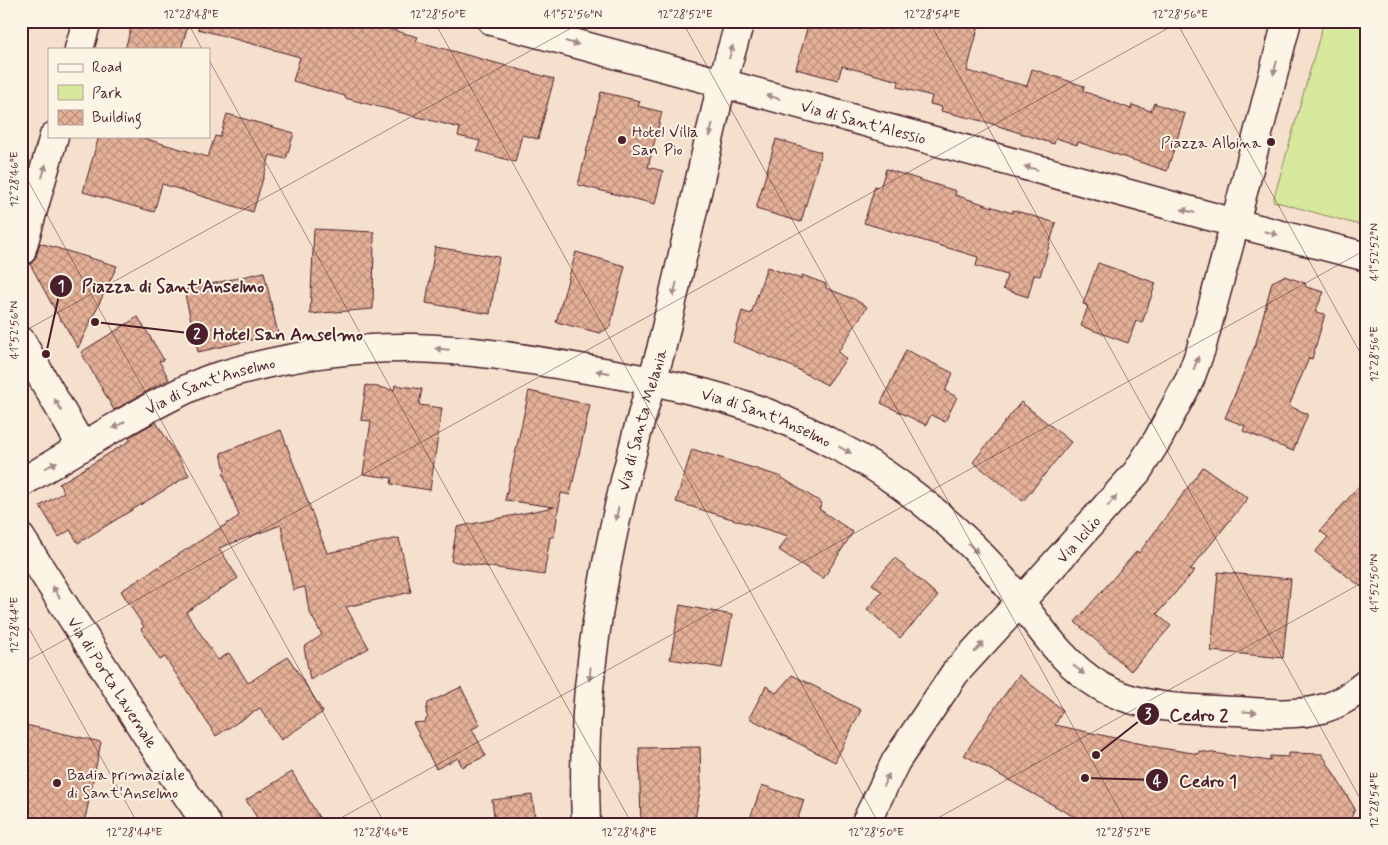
<svg xmlns="http://www.w3.org/2000/svg" width="1388" height="845" font-family="Mynerve,sans-serif">
	<defs>
		<pattern id="building-cross-hatch" width="8" height="8" patternUnits="userSpaceOnUse" patternTransform="scale(1.25)"><rect width="8" height="8" fill="#e4b097"/><path d="M0 0l8 8M0 8l8-8" fill="none" stroke="#bb8f7b"/></pattern>
	</defs>
	<rect width="100%" height="100%" fill="#f5e0ce"/>
	<filter id="ink" filterUnits="userSpaceOnUse"><feTurbulence type="fractalNoise" baseFrequency=".02" numOctaves="2"/><feDisplacementMap in="SourceGraphic" scale="10" xChannelSelector="R" yChannelSelector="G"/><feConvolveMatrix kernelMatrix="1 2 1 2 8 2 1 2 1" color-interpolation-filters="sRGB"/></filter>
	<g filter="url(#ink)">
		<polygon fill="#d6e89b" stroke="#908463" points="1324,21 1367,21 1367,227 1273,201"/>
		<g fill="url(#building-cross-hatch)" stroke="#4a1f2b">
			<polygon points="133,21 189,21 181,49 125,49"/>
			<polygon points="199,21 360,21 418,37 416,41 554,79 538,139 522,135 515,162 477,151 480,141 458,136 460,128 345,98 345,96 293,81 300,57 198,29"/>
			<polygon points="809,21 980,21 967,71 1027,86 1032,69 1084,86 1083,91 1131,109 1132,105 1151,111 1154,103 1185,114 1167,171 1078,142 1077,145 1056,138 1054,144 986,122 941,111 942,107 930,104 932,96 898,87 899,81 842,66 838,80 796,69"/>
			<polygon points="601,92 640,101 638,106 662,112 648,167 663,171 655,204 578,185"/>
			<polygon points="227,114 294,133 286,159 270,155 253,212 162,184 154,212 83,192 99,136 136,136 208,157 215,136 220,137"/>
			<polygon points="776,139 821,152 801,222 756,209"/>
			<polygon points="886,169 956,191 955,195 1012,213 1013,210 1056,223 1040,276 1034,275 1028,297 1003,289 1007,275 976,266 978,257 864,223 875,186 880,188"/>
			<polygon points="314,229 374,232 373,309 310,314"/>
			<polygon points="40,243 117,266 78,348 62,320 61,321 30,264 36,257"/>
			<polygon points="435,247 499,257 490,314 426,303"/>
			<polygon points="576,252 625,266 610,327 600,333 556,322"/>
			<polygon points="1098,263 1156,283 1142,323 1136,321 1128,343 1081,326 1088,306 1083,304"/>
			<polygon points="767,267 801,279 802,275 826,284 826,288 854,299 867,307 838,352 846,359 827,385 793,367 733,342 742,311 751,314"/>
			<polygon points="264,272 278,334 198,352 184,290"/>
			<polygon points="1284,276 1305,283 1306,287 1324,292 1315,312 1325,314 1312,359 1309,358 1289,406 1308,414 1293,451 1243,431 1245,426 1225,418 1256,343 1272,282"/>
			<polygon points="138,317 164,360 159,361 169,379 114,410 81,352"/>
			<polygon points="906,350 953,373 945,391 957,397 945,422 931,415 926,425 881,403"/>
			<polygon points="366,385 394,390 395,385 422,389 419,405 442,408 430,490 391,484 392,478 363,474 371,421 361,420"/>
			<polygon points="529,391 590,405 570,495 561,493 554,537 550,537 544,575 451,561 457,527 554,507 505,500"/>
			<polygon points="1021,402 1071,442 1023,501 973,462"/>
			<polygon points="156,422 189,475 78,543 70,530 59,537 40,506 64,492 59,484 131,440 129,437"/>
			<polygon points="281,430 327,553 399,538 411,592 346,607 369,648 310,680 304,647 322,635 309,611 305,587 293,590 281,525 219,548 238,578 186,612 218,660 229,653 248,683 288,657 323,712 281,740 260,708 216,736 165,657 160,660 141,629 144,627 121,591 239,516 223,473 225,471 221,453"/>
			<polygon points="692,449 779,476 822,503 819,509 853,532 823,579 779,550 788,536 676,502"/>
			<polygon points="1203,467 1248,498 1190,570 1195,570 1157,614 1171,626 1131,671 1075,622 1137,551 1139,553"/>
			<polygon points="1367,477 1367,591 1315,552 1328,537 1320,531"/>
			<polygon points="895,558 938,596 900,638 867,609 882,592 872,584"/>
			<polygon points="1218,572 1291,579 1283,658 1211,651"/>
			<polygon points="680,605 732,615 722,668 670,659"/>
			<polygon points="792,675 861,710 835,762 749,718 766,686 776,693"/>
			<polygon points="1019,675 1063,710 1055,725 1161,748 1199,754 1199,751 1270,761 1270,756 1288,757 1288,753 1322,754 1355,809 1348,824 1087,824 964,755 992,712"/>
			<polygon points="461,687 480,725 472,729 486,756 462,767 458,758 436,769 413,723 425,722 426,719 428,717 426,713 428,703"/>
			<polygon points="21,724 101,742 84,824 21,824"/>
			<polygon points="700,747 701,786 694,824 641,824 639,748"/>
			<polygon points="292,772 323,824 261,824 246,800"/>
			<polygon points="762,785 804,800 796,824 748,824"/>
			<polygon points="532,795 536,824 495,824 492,800"/>
		</g>
		<g fill="none" stroke-linecap="round" stroke-linejoin="round">
			<defs>
				<g id="minor">
					<path id="s1" d="M492 21 722 83 1235 223 1201 349 1190 379 1158 439 1137 472 1041 579 955 673 896 761 865 824"/>
					<polyline points="1287,21 1235,223 1367,257"/>
					<polyline points="79,49 87,21"/>
					<polyline points="21,252 54,136"/>
					<polyline points="21,341 82,447"/>
					<path id="s2" d="M21 483C65 457 107 431 151 407 171 397 192 385 213 378 277 358 345 347 413 348 473 349 533 360 592 370 651 380 711 392 767 413 790 422 813 433 835 445 857 456 879 469 899 484 937 512 974 544 1004 581 1034 617 1058 661 1100 686 1141 710 1193 709 1239 711 1266 713 1295 716 1321 709 1339 705 1353 694 1367 683"/>
					<path id="s3" d="M21 538 166 765 207 824"/>
					<path id="s4" d="M586 824C584 770 585 715 592 661 604 555 630 451 661 350L722 83 740 21"/>
				</g>
			</defs>
			<use href="#minor" stroke="#4a1f2b" stroke-width="31"/>
			<use href="#minor" stroke="#fcf5e5" stroke-width="28"/>
		</g>
		<defs><path id="oneway-solid" d="M-6-.8H1V-3.2L6.5 0L1 3.2V.8H-6Z" transform="scale(1.25)"/></defs>
		<g fill="#a38a88">
			<use href="#oneway-solid" transform="translate(572 43) rotate(15)"/>
			<use href="#oneway-solid" transform="translate(731 52) rotate(-74)"/>
			<use href="#oneway-solid" transform="translate(1275 68) rotate(104)"/>
			<use href="#oneway-solid" transform="translate(773 97) rotate(-165)"/>
			<use href="#oneway-solid" transform="translate(711 130) rotate(103)"/>
			<use href="#oneway-solid" transform="translate(1031 168) rotate(-165)"/>
			<use href="#oneway-solid" transform="translate(44 171) rotate(-74)"/>
			<use href="#oneway-solid" transform="translate(1188 211) rotate(-165)"/>
			<use href="#oneway-solid" transform="translate(1271 233) rotate(14)"/>
			<use href="#oneway-solid" transform="translate(675 289) rotate(103)"/>
			<use href="#oneway-solid" transform="translate(442 349) rotate(-175)"/>
			<use href="#oneway-solid" transform="translate(1196 363) rotate(-70)"/>
			<use href="#oneway-solid" transform="translate(603 372) rotate(-170)"/>
			<use href="#oneway-solid" transform="translate(58 405) rotate(-119)"/>
			<use href="#oneway-solid" transform="translate(119 425) rotate(150)"/>
			<use href="#oneway-solid" transform="translate(845 450) rotate(28)"/>
			<use href="#oneway-solid" transform="translate(51 465) rotate(-30)"/>
			<use href="#oneway-solid" transform="translate(1112 501) rotate(-49)"/>
			<use href="#oneway-solid" transform="translate(617 514) rotate(102)"/>
			<use href="#oneway-solid" transform="translate(973 548) rotate(44)"/>
			<use href="#oneway-solid" transform="translate(56 592) rotate(-122)"/>
			<use href="#oneway-solid" transform="translate(979 647) rotate(-48)"/>
			<use href="#oneway-solid" transform="translate(1079 670) rotate(39)"/>
			<use href="#oneway-solid" transform="translate(590 674) rotate(95)"/>
			<use href="#oneway-solid" transform="translate(1250 712) rotate(3)"/>
			<use href="#oneway-solid" transform="translate(886 780) rotate(-64)"/>
		</g>
	</g>
	<path fill="none" stroke="#4a1f2b" stroke-width="1" stroke-opacity="0.45" d="M187 21 202 49M434 21 879 824M682 21 1127 824M929 21 1367 811M1176 21 1367 365M209 60 632 824M21 168 385 824M21 333 584 21M21 614 138 824M21 664 1181 21M330 824 1367 249M927 824 1367 580"/>
	<g fill="#4a1f2b" stroke="#fcf5e5" stroke-width="2">
		<circle cx="622" cy="140" r="5"/>
		<circle cx="1271" cy="142" r="5"/>
		<circle cx="57" cy="783" r="5"/>
	</g>
	<g text-anchor="middle" stroke-width="4" stroke-linejoin="round" paint-order="stroke">
		<g font-size="16" fill="#4a1f2b" stroke="#fcf5e5">
			<text dy="6" stroke="none"><textPath href="#s1" startOffset="385">Via di Sant'Alessio</textPath></text>
			<text dy="6" stroke="none"><textPath href="#s2" startOffset="214">Via di Sant'Anselmo</textPath></text>
			<text dy="6" stroke="none"><textPath href="#s2" startOffset="784">Via di Sant'Anselmo</textPath></text>
			<text dy="6" stroke="none"><textPath href="#s4" startOffset="410">Via di Santa Melania</textPath></text>
			<text transform="translate(1078 539) rotate(-48)" y="6">Via Icilio</text>
			<text dy="6" stroke="none"><textPath href="#s3" startOffset="171">Via di Porta Lavernale</textPath></text>
		</g>
		<g font-size="16" fill="#4a1f2b" stroke="#fcf5e5" text-anchor="start">
			<text x="632" y="137">Hotel Villa<tspan x="632" dy="18">San Pio</tspan></text>
			<text x="1261" y="148" text-anchor="end">Piazza Albina</text>
			<text x="67" y="780">Badia primaziale<tspan x="67" dy="18">di Sant'Anselmo</tspan></text>
		</g>
	</g>
	<path fill="none" stroke="#4a1f2b" stroke-width="2" d="M46 354L61 286M95 322L197 334M1096 755L1148 714M1085 778L1157 780"/>
	<g fill="#4a1f2b" stroke="#fcf5e5" stroke-width="2">
		<circle cx="46" cy="354" r="5"/>
		<circle cx="95" cy="322" r="5"/>
		<circle cx="1096" cy="755" r="5"/>
		<circle cx="1085" cy="778" r="5"/>
		<circle cx="61" cy="286" r="12"/>
		<circle cx="197" cy="334" r="12"/>
		<circle cx="1148" cy="714" r="12"/>
		<circle cx="1157" cy="780" r="12"/>
	</g>
	<g font-size="15" text-anchor="middle" font-weight="bold" fill="#fff">
		<text x="61" y="291">1</text>
		<text x="197" y="339">2</text>
		<text x="1148" y="719">3</text>
		<text x="1157" y="786">4</text>
	</g>
	<g font-size="18" text-anchor="middle" font-weight="bold" fill="#4a1f2b" stroke="#fcf5e5" stroke-width="4" stroke-linejoin="round" paint-order="stroke">
		<text x="173" y="292">Piazza di Sant'Anselmo</text>
		<text x="288" y="340">Hotel San Anselmo</text>
		<text x="1199" y="721">Cedro 2</text>
		<text x="1208" y="787">Cedro 1</text>
	</g>
	<rect width="1388" height="845" fill="none" stroke="#fcf5e5" stroke-width="55"/>
	<rect x="48" y="48" width="162" height="90" fill="#fcf5e5" stroke="#b59f9b"/>
	<rect x="58" y="64" width="25" height="8" fill="#fcf5e5" stroke="#b59f9b"/>
	<text x="92" y="72" font-size="15" fill="#4a1f2b">Road</text>
	<rect x="58" y="85" width="25" height="15" fill="#d6e89b" stroke="#b59f9b"/>
	<text x="92" y="98" font-size="15" fill="#4a1f2b">Park</text>
	<rect x="58" y="110" width="25" height="15" fill="url(#building-cross-hatch)" stroke="#b59f9b"/>
	<text x="92" y="122" font-size="15" fill="#4a1f2b">Building</text>
	<rect x="28" y="28" width="1332" height="790" fill="none" stroke="#4a1f2b" stroke-width="2"/>
	<g font-size="12" text-anchor="middle" fill="#4a1f2b">
		<text x="191" y="18">12°28'48"E</text>
		<text x="438" y="18">12°28'50"E</text>
		<text x="573" y="18">41°52'56"N</text>
		<text x="685" y="18">12°28'52"E</text>
		<text x="932" y="18">12°28'54"E</text>
		<text x="1180" y="18">12°28'56"E</text>
		<text transform="translate(14 179) rotate(-90)" y="4">12°28'46"E</text>
		<text transform="translate(1374 252) rotate(-90)" y="4">41°52'52"N</text>
		<text transform="translate(14 330) rotate(-90)" y="4">41°52'56"N</text>
		<text transform="translate(1374 354) rotate(-90)" y="4">12°28'56"E</text>
		<text transform="translate(1374 583) rotate(-90)" y="4">41°52'50"N</text>
		<text transform="translate(14 625) rotate(-90)" y="4">12°28'44"E</text>
		<text transform="translate(1374 800) rotate(-90)" y="4">12°28'54"E</text>
		<text x="134" y="836">12°28'44"E</text>
		<text x="381" y="836">12°28'46"E</text>
		<text x="629" y="836">12°28'48"E</text>
		<text x="876" y="836">12°28'50"E</text>
		<text x="1123" y="836">12°28'52"E</text>
	</g>
</svg>
